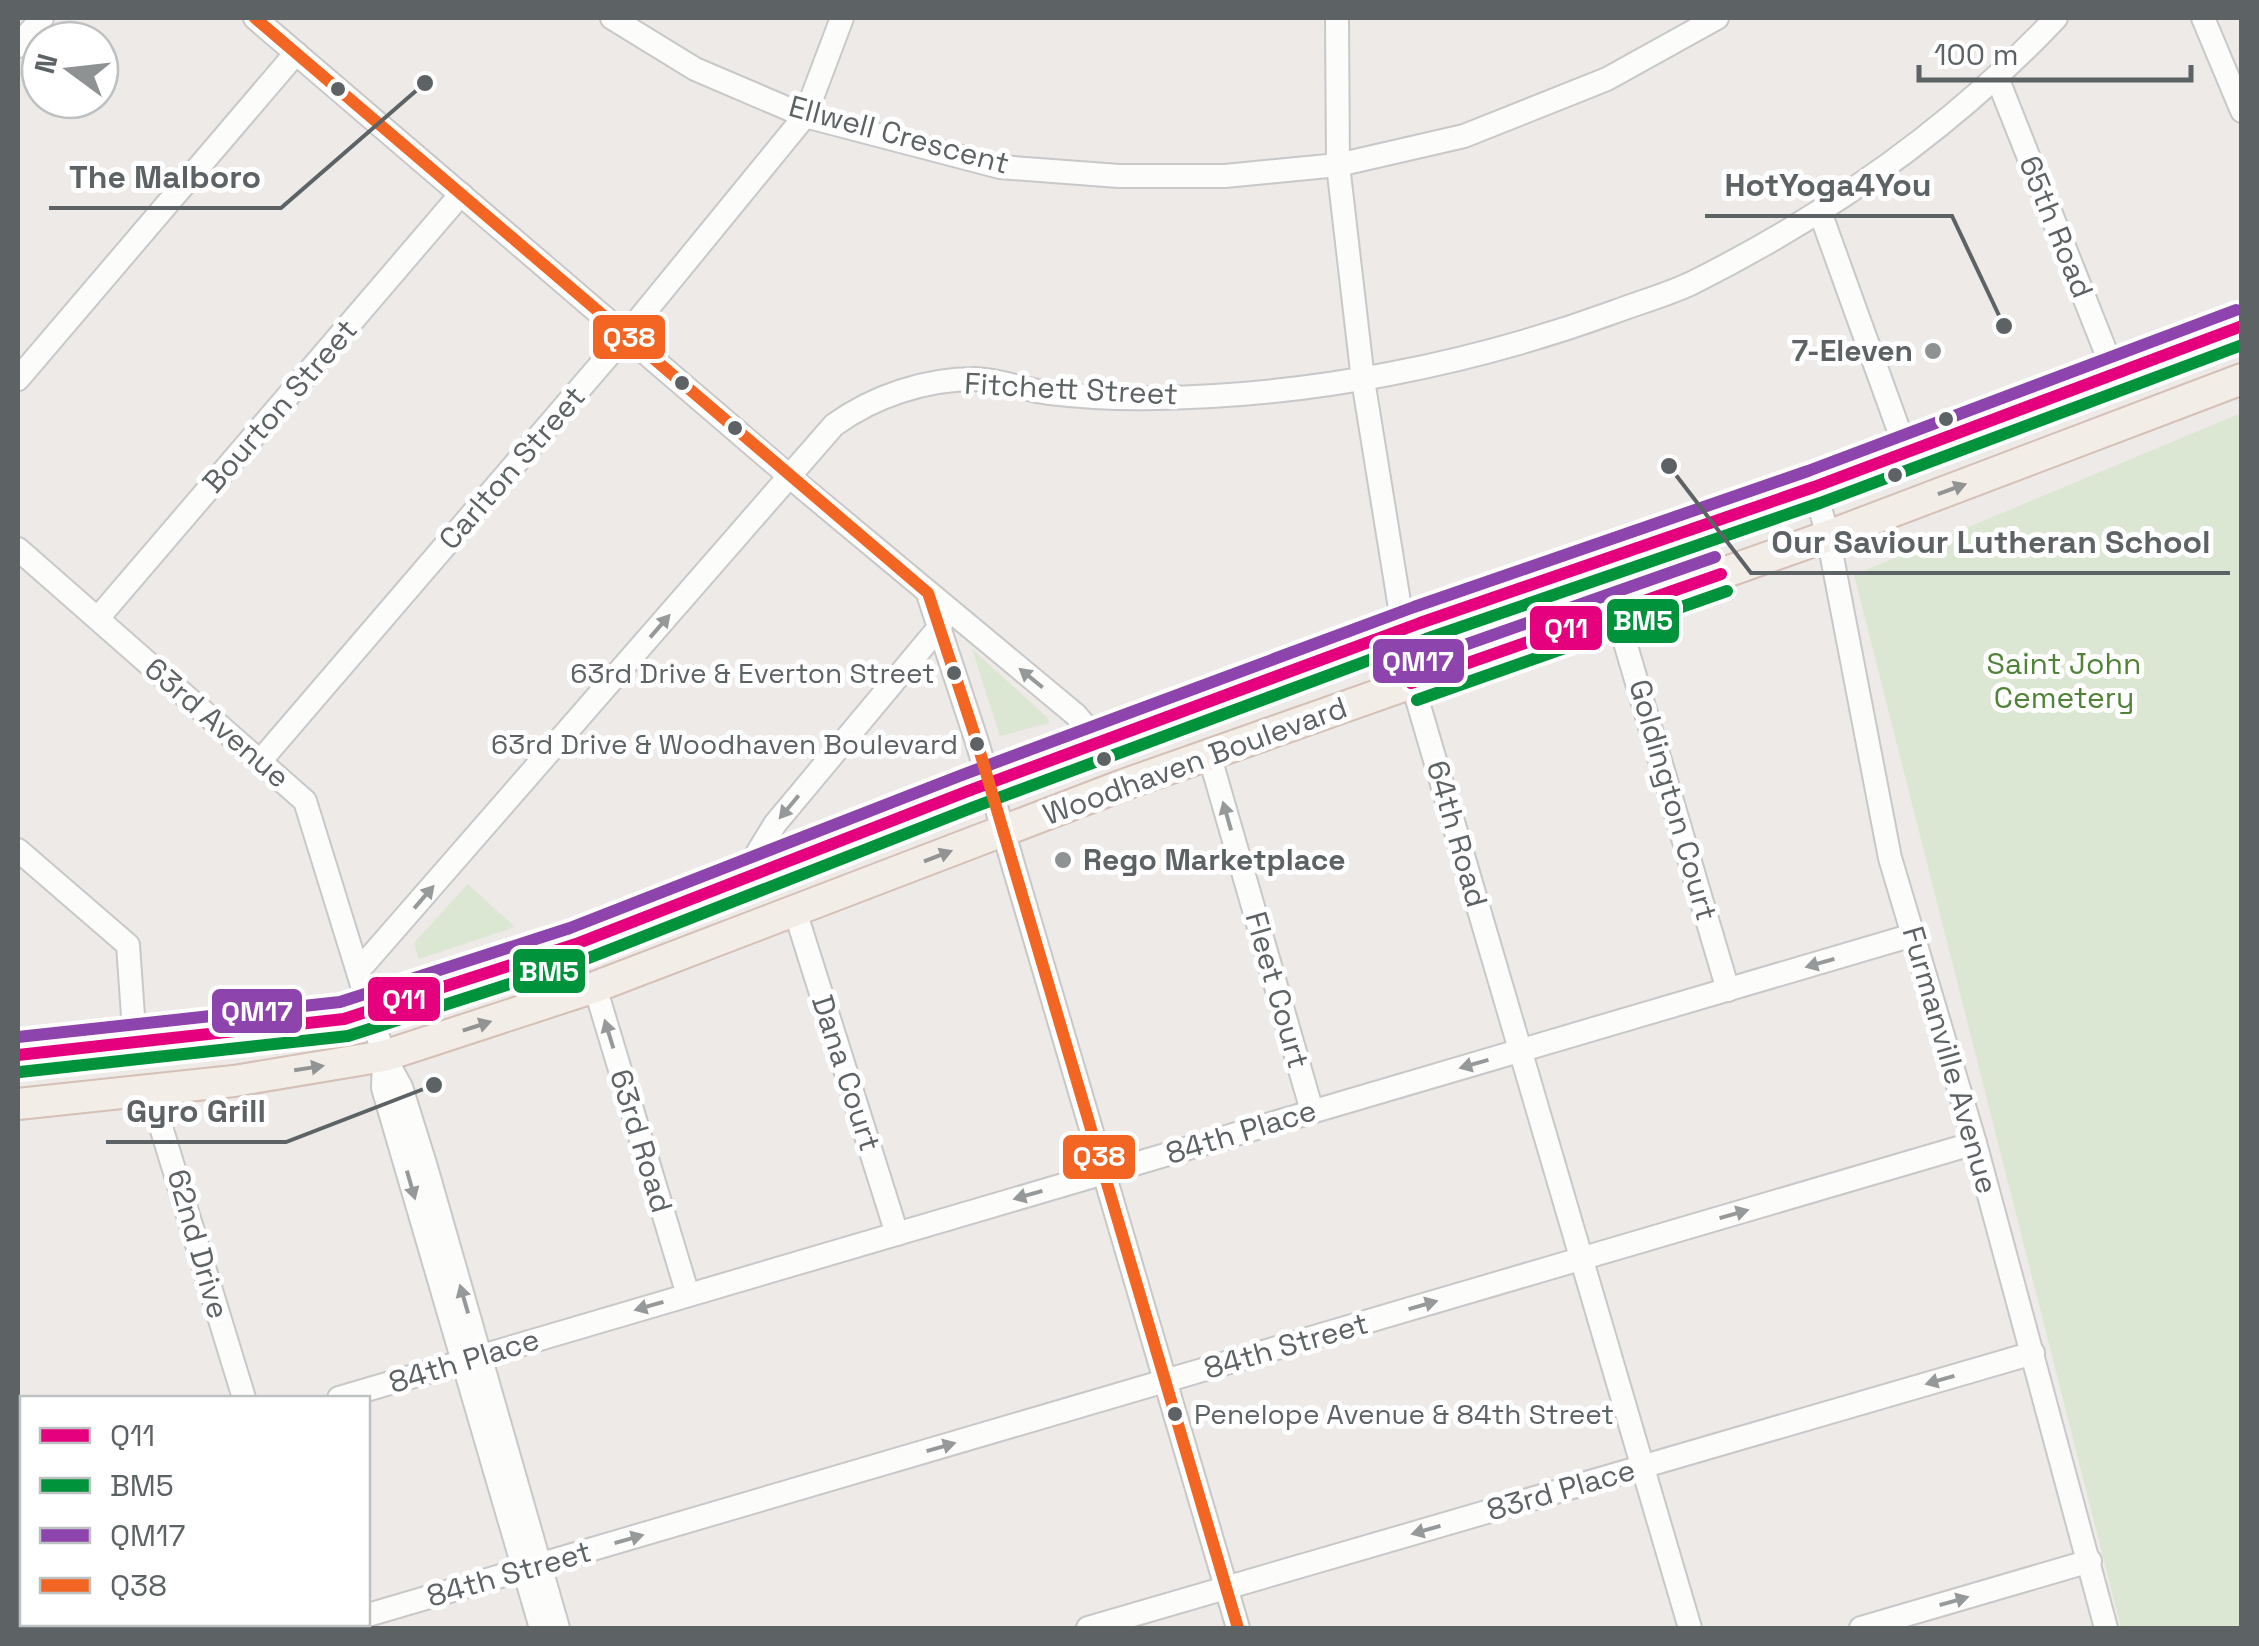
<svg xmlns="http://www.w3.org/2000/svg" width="2259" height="1646" font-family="'Space Grotesk',sans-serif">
	<rect width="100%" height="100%" fill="#edeae7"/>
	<g fill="#dce7d3">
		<polygon points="2241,413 2241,1628 2121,1628 1854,575"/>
		<polygon points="972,649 1048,718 1049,723 1000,736"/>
		<polygon points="468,884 515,927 419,959 414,943"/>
	</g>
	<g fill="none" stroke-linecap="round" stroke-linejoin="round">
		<defs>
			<g id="minor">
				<polyline points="255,18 802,487 1076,715 1101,745"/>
				<polyline points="612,18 695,69 805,116 1000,167 1119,176 1225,176 1338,165 1464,136 1607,79 1717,18"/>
				<polyline points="1337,18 1338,165 1363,380 1412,682 1690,1628"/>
				<polyline points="2203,18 2242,111"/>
				<polyline points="18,46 42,18"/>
				<polyline points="1998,80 2115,375"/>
				<polyline points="1820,212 1907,453"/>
				<polyline points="18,379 296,53"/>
				<polyline points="1814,487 1828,536 1890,858 1975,1143 2106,1628"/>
				<polyline points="18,549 305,801 384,1056 401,1087 426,1167 558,1628"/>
				<polyline points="929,597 977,742 1238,1628"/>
				<polyline points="1616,612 1728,990"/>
				<polyline points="98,618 461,194"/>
				<polyline points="1209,754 1312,1111"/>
				<polyline points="262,759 626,335 805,116 842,18"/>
				<polyline points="18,850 128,945 135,1044"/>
				<polyline points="739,883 775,824 941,625"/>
				<polyline points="795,911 897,1234"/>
				<path d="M359 970 834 425C874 396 926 379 975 379 1000 380 1025 390 1050 393 1084 397 1121 399 1156 398 1310 396 1469 365 1614 312 1640 302 1667 295 1692 283 1828 215 1952 128 2056 18"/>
				<polyline points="595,987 688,1295"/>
				<polyline points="384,1060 383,1088 541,1628"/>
				<polyline points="150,1091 244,1398"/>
				<polyline points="339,1398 1913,935"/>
				<polyline points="368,1615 1975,1143"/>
				<polyline points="322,1628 339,1624"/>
				<polyline points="1088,1628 2033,1353"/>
				<polyline points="1861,1628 2090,1561"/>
			</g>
			<g id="major">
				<polyline points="18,1055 344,1019 576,944 968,791 1420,623 1814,487 2242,326"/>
				<polyline points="18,1104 234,1081 384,1056 595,987 1123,785 1828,536 2242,379"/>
			</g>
		</defs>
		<use href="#minor" stroke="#c9c8c8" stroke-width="26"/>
		<use href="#major" stroke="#d4c0b6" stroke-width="34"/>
		<use href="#minor" stroke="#fcfcfb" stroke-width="22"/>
		<use href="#major" stroke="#f3ede8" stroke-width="30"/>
		<defs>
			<g id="bus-1">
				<polyline points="1411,683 1721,574"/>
				<polyline points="18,1055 344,1019 576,944 968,791 1420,623 1814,487 2242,326"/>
			</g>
			<g id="bus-2">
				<polyline points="1417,700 1727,591"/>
				<polyline points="20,1072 348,1036 581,961 974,807 1426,639 1820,503 2242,345"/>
			</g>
			<g id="bus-3">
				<polyline points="1405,666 1715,557"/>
				<polyline points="18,1037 340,1002 570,928 962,775 1414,607 1808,471 2236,310"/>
			</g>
			<polyline id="bus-4" points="255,18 928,593 977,742 1238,1628"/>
		</defs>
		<use href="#bus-1" stroke="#fff" stroke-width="20"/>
		<use href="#bus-2" stroke="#fff" stroke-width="20"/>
		<use href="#bus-3" stroke="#fff" stroke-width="20"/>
		<use href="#bus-4" stroke="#fff" stroke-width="20"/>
		<use href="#bus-1" stroke="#e5007d" stroke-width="12"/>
		<use href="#bus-2" stroke="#00933c" stroke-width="12"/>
		<use href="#bus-3" stroke="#8e44ad" stroke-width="12"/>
		<use href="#bus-4" stroke="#f26522" stroke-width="12"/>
	</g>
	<defs><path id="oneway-solid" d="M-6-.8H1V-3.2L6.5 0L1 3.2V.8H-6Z" transform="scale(2.5)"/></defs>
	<g fill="#929393">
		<use href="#oneway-solid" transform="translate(1952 489) rotate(-20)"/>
		<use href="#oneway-solid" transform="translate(938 856) rotate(-21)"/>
		<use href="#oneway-solid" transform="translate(477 1026) rotate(-18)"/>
		<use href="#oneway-solid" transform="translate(309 1068) rotate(-9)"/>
	</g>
	<g fill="#95999a">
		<use href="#oneway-solid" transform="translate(660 626) rotate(-49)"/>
		<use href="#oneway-solid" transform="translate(1031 678) rotate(-141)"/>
		<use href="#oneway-solid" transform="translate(789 807) rotate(130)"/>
		<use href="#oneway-solid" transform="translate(1227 816) rotate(-106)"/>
		<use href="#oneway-solid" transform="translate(424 897) rotate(-49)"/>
		<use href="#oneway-solid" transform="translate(1820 963) rotate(164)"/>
		<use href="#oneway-solid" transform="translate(609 1034) rotate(-107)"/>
		<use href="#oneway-solid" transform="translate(1474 1064) rotate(164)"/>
		<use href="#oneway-solid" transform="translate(411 1185) rotate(74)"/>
		<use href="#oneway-solid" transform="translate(1028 1195) rotate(164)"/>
		<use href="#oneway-solid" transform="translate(1734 1214) rotate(-16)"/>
		<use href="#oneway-solid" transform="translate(464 1299) rotate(-106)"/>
		<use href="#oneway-solid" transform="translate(1423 1305) rotate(-16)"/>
		<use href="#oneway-solid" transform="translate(649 1306) rotate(164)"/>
		<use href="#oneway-solid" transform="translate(1940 1380) rotate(164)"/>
		<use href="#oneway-solid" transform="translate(941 1447) rotate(-16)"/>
		<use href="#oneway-solid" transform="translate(1426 1530) rotate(164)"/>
		<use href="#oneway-solid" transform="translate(629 1539) rotate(-16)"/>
		<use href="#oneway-solid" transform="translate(1954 1601) rotate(-16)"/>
	</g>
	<g fill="#5d6365" stroke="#fff" stroke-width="4">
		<circle cx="338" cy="89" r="9"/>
		<circle cx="682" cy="383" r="9"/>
		<circle cx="1946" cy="419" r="9"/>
		<circle cx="735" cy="428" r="9"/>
		<circle cx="1895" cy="475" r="9"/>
		<circle cx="954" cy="673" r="9"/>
		<circle cx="977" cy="744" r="9"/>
		<circle cx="1104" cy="759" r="9"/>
		<circle cx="1175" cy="1414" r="9"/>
	</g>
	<g fill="#8f9292" stroke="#fff" stroke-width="4">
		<circle cx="1933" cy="351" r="10"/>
		<circle cx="1063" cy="860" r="10"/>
	</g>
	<g text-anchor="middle" stroke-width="10" stroke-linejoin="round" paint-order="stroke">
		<g font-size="28" fill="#5d6365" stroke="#fff" text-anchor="end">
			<text x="935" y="683">63rd Drive &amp; Everton Street</text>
			<text x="958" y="754">63rd Drive &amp; Woodhaven Boulevard</text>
			<text x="1194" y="1424" text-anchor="start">Penelope Avenue &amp; 84th Street</text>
		</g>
		<g font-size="30" fill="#5d6365" stroke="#fff">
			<text transform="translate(899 135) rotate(15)" y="10">Ellwell Crescent</text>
			<text transform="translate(2056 227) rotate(68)" y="10">65th Road</text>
			<text transform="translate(1071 389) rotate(3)" y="10">Fitchett Street</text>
			<text transform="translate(280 406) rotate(-49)" y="10">Bourton Street</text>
			<text transform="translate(512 468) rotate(-49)" y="10">Carlton Street</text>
			<text transform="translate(217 723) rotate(41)" y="10">63rd Avenue</text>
			<text transform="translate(1195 761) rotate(-20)" y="10">Woodhaven Boulevard</text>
			<text transform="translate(1673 800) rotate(74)" y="10">Goldington Court</text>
			<text transform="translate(1457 834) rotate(74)" y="10">64th Road</text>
			<text transform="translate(1277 990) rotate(74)" y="10">Fleet Court</text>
			<text transform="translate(1950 1060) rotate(74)" y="10">Furmanville Avenue</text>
			<text transform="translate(846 1073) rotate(72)" y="10">Dana Court</text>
			<text transform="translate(1241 1132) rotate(-17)" y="10">84th Place</text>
			<text transform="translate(641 1141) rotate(73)" y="10">63rd Road</text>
			<text transform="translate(198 1244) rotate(74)" y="10">62nd Drive</text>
			<text transform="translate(1286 1346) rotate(-16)" y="10">84th Street</text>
			<text transform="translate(464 1361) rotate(-17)" y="10">84th Place</text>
			<text transform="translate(1561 1490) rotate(-16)" y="10">83rd Place</text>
			<text transform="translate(509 1574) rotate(-16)" y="10">84th Street</text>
		</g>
		<g font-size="30" font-weight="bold" fill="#5d6365" stroke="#fff" text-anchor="end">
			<text x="1913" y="361">7-Eleven</text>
			<text x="1083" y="870" text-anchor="start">Rego Marketplace</text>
		</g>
		<g font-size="30" fill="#508237" stroke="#fff">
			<text x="2064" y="674">Saint John<tspan x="2064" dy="34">Cemetery</tspan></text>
		</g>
	</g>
	<path fill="none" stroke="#5d6365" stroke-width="4" d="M425 83L281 208H49M2004 326L1952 216H1705M1669 466L1751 573H2230M434 1085L286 1142H106"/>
	<g fill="#5d6365" stroke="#fff" stroke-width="4">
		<circle cx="425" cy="83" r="10"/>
		<circle cx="2004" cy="326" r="10"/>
		<circle cx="1669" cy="466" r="10"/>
		<circle cx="434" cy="1085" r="10"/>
	</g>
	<g font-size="32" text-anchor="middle" font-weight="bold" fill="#5d6365" stroke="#fff" stroke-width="10" stroke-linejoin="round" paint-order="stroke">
		<text x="165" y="188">The Malboro</text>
		<text x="1828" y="196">HotYoga4You</text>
		<text x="1991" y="553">Our Saviour Lutheran School</text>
		<text x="196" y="1122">Gyro Grill</text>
	</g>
	<g stroke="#fff" stroke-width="4">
		<rect x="591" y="313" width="76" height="48" rx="10" fill="#f26522"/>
		<rect x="1605" y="597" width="76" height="48" rx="10" fill="#00933c"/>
		<rect x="1528" y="604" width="76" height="48" rx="10" fill="#e5007d"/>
		<rect x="1371" y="637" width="95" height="48" rx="10" fill="#8e44ad"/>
		<rect x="511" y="947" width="76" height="48" rx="10" fill="#00933c"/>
		<rect x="366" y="975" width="76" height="48" rx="10" fill="#e5007d"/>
		<rect x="210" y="987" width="94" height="48" rx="10" fill="#8e44ad"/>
		<rect x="1061" y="1133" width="76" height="48" rx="10" fill="#f26522"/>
	</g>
	<g font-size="28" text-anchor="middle" font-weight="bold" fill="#fff">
		<text x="629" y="347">Q38</text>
		<text x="1643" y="630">BM5</text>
		<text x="1566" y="638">Q11</text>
		<text x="1418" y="671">QM17</text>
		<text x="549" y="981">BM5</text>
		<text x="404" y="1009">Q11</text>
		<text x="257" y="1021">QM17</text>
		<text x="1099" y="1166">Q38</text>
	</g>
	<rect width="2259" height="1646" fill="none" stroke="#5d6365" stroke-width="40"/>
	<rect x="20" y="1396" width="350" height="230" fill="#ffffff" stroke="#bec1c1" stroke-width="2.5"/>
	<rect x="40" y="1428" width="50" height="15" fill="#e5007d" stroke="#bec1c1" stroke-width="2.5"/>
	<text x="110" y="1446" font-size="30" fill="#5d6365">Q11</text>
	<rect x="40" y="1478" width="50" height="15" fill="#00933c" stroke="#bec1c1" stroke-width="2.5"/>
	<text x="110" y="1496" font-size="30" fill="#5d6365">BM5</text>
	<rect x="40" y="1528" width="50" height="15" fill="#8e44ad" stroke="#bec1c1" stroke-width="2.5"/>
	<text x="110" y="1546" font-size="30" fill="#5d6365">QM17</text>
	<rect x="40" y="1578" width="50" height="15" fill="#f26522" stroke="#bec1c1" stroke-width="2.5"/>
	<text x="110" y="1596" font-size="30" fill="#5d6365">Q38</text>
	<g transform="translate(70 70) rotate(285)"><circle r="48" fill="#ffffff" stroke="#bec1c1" stroke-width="2.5"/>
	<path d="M0-8L18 38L0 25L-18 38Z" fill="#8f9292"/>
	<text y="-15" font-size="28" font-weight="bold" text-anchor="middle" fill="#5d6365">N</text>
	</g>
	<path d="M1919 65v15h272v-15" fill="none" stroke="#5d6365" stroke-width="5"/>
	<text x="1934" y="65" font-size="30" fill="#5d6365" stroke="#ffffff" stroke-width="8" paint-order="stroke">100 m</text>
</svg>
